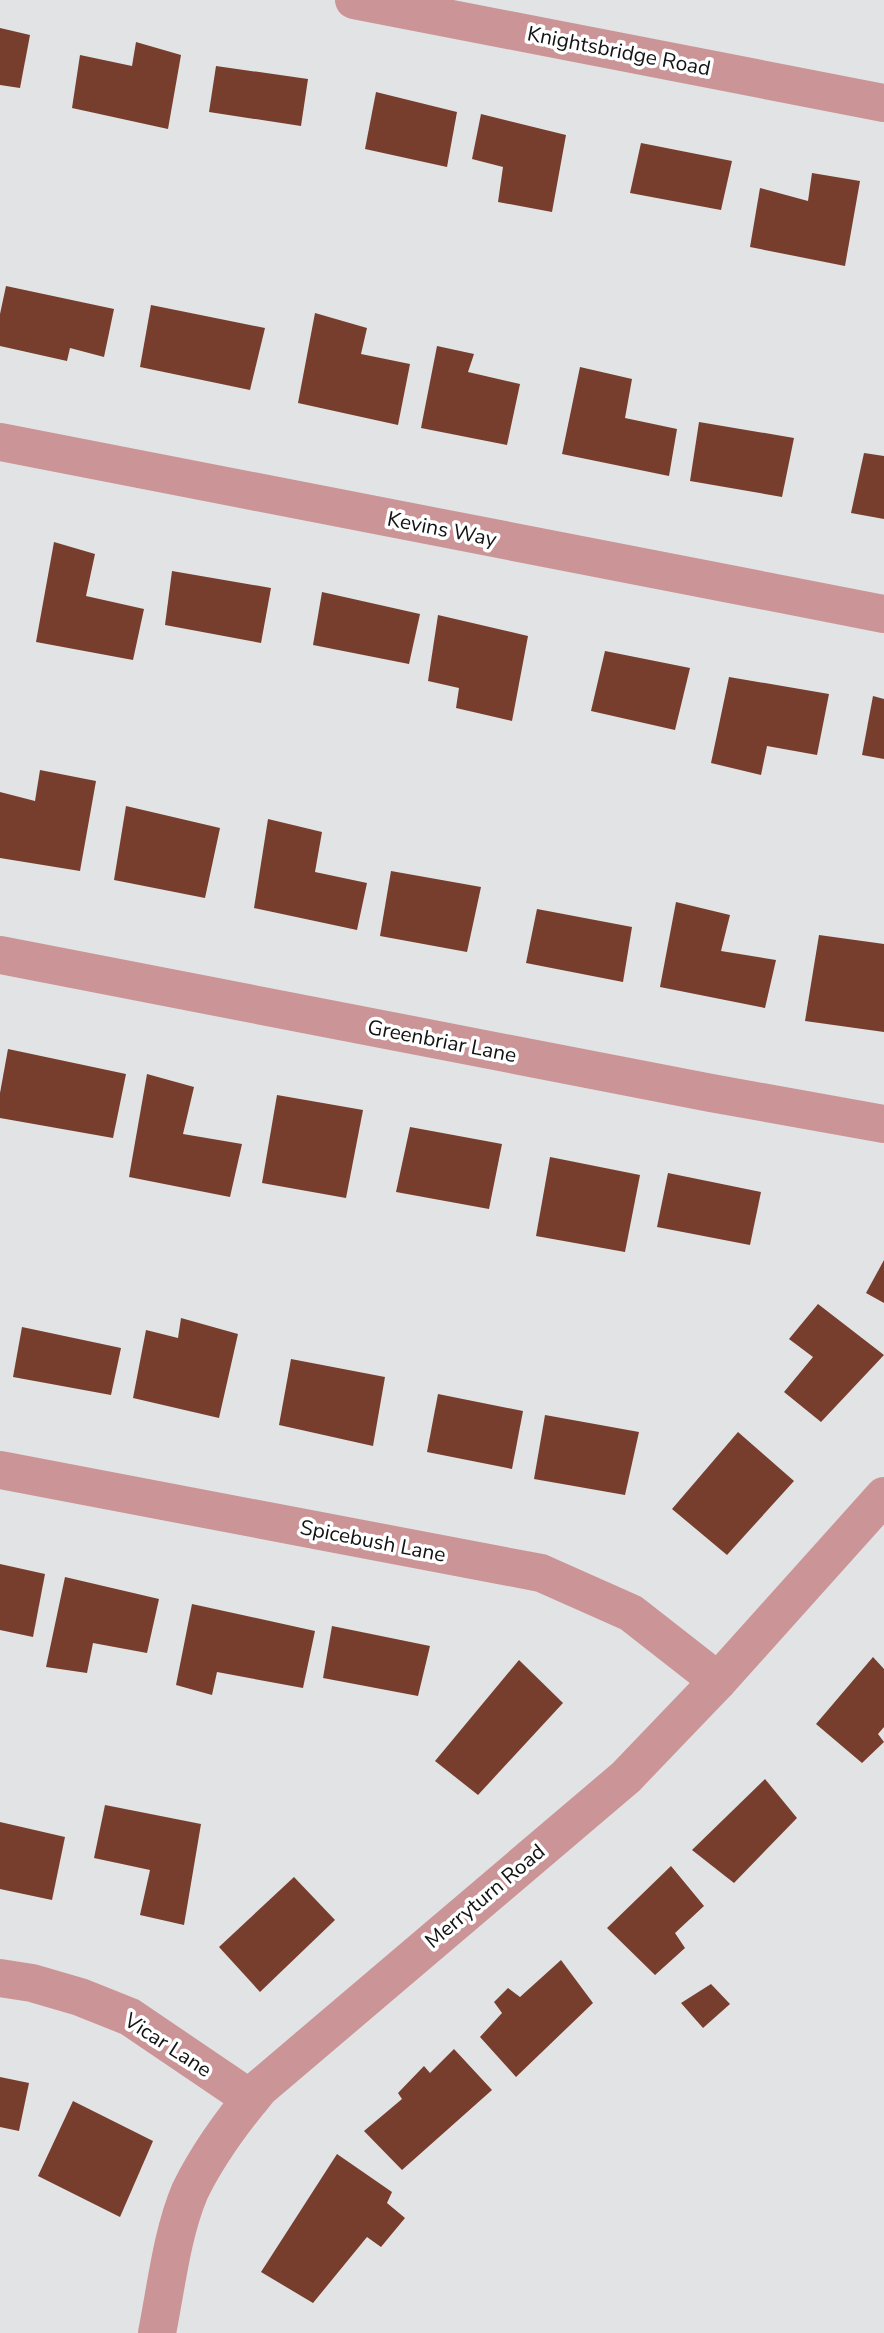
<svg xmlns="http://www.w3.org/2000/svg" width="884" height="2333" font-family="'Nunito Sans',sans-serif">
	<rect width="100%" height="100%" fill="#e2e3e5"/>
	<g fill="#773e2d">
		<polygon points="0,28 30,35 20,88 0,85"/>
		<polygon points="136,42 181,55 168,129 72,108 80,55 132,66"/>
		<polygon points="216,66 308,79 301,126 209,112"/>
		<polygon points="376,92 457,112 447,167 365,149"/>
		<polygon points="481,114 566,135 552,212 498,202 503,167 472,159"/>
		<polygon points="641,143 732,161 721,210 630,193"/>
		<polygon points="812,173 860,181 845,266 750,247 760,188 808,201"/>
		<polygon points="6,286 114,309 104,357 70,348 67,361 0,346 0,314"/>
		<polygon points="151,305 265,328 250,390 140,367"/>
		<polygon points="315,313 367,328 361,354 410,364 398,425 298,403"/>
		<polygon points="437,346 474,354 468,372 520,384 507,445 421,428"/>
		<polygon points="580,367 632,379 625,418 677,429 669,476 562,454"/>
		<polygon points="699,422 794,438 782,497 690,481"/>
		<polygon points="864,453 884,456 884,519 851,513"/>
		<polygon points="54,542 95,554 86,596 144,609 133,660 36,642"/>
		<polygon points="172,571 271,588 261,643 165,625"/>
		<polygon points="322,592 420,614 409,664 313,645"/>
		<polygon points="438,615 528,636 512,721 456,708 459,688 428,681"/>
		<polygon points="605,651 690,668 675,730 591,711"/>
		<polygon points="729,677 829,694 817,755 767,746 761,775 711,763"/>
		<polygon points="873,696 884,699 884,759 862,755"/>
		<polygon points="40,770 96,781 80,871 0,858 0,792 35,801"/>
		<polygon points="126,806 220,828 205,898 114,880"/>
		<polygon points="268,819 322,832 315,872 367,883 357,930 254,908"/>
		<polygon points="391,871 481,887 467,952 380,936"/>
		<polygon points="676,902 730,915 721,951 776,960 765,1008 660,987"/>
		<polygon points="537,909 632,927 623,982 526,963"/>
		<polygon points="819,935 884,944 884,1032 805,1021"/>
		<polygon points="8,1049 126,1074 113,1138 0,1118 0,1093"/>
		<polygon points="147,1074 194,1087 183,1134 242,1144 230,1197 129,1177"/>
		<polygon points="277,1095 363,1110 346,1198 262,1183"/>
		<polygon points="410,1127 502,1144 489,1209 396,1192"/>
		<polygon points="550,1157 640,1175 625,1252 536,1236"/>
		<polygon points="668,1173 761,1192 750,1245 657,1227"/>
		<polygon points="884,1260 884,1303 866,1293"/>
		<polygon points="818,1304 884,1355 821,1422 784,1392 813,1357 789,1339"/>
		<polygon points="181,1318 238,1334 219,1418 133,1398 146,1330 178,1338"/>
		<polygon points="22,1327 121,1348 111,1395 13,1377"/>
		<polygon points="291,1359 385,1377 373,1446 279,1425"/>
		<polygon points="438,1394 523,1411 512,1469 427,1452"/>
		<polygon points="545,1415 639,1432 625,1495 534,1479"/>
		<polygon points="738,1432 794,1481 727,1555 672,1509"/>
		<polygon points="0,1564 45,1574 33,1637 0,1630"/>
		<polygon points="65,1577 159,1599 147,1653 93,1643 87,1673 46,1667"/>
		<polygon points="192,1604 315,1631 303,1688 217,1672 212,1695 176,1685"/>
		<polygon points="332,1626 430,1646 418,1696 323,1678"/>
		<polygon points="873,1657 884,1669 884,1727 878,1734 884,1742 862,1763 816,1724"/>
		<polygon points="519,1660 563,1703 478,1795 435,1761"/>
		<polygon points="765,1779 797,1818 734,1883 692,1850"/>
		<polygon points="105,1805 201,1824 184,1925 140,1915 150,1870 94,1858"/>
		<polygon points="0,1822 65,1837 52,1900 0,1889"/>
		<polygon points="671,1866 704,1906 675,1933 685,1948 655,1975 607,1928"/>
		<polygon points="294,1877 335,1920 260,1992 219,1947"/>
		<polygon points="561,1960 593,2003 516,2077 480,2037 502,2013 494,2002 508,1988 520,1997"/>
		<polygon points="711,1984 730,2004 703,2028 681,2003"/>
		<polygon points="454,2049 492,2090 402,2170 364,2131 402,2099 398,2093 424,2066 430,2073"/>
		<polygon points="0,2077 29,2083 19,2131 0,2127"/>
		<polygon points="73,2101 153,2141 120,2217 38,2176"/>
		<polygon points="337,2154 392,2192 387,2203 405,2218 381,2247 367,2237 313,2303 261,2272"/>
	</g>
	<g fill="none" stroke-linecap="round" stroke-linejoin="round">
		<g stroke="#cb9597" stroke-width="38">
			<polyline points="354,0 884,103"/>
			<polyline points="0,442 884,614"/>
			<polyline points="0,955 711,1093 884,1124"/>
			<polyline points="0,1470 541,1573 631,1613 718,1681"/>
			<polyline points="0,1978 32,1983 80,1997 130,2017 251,2099"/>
			<path d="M157 2333C166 2288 172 2233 190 2191 208 2154 233 2120 260 2088L626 1777 718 1681 884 1496"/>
		</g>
	</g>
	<g text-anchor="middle" stroke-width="7" stroke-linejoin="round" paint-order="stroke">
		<g font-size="21" fill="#131314" stroke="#fff">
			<text transform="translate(619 51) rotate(11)" y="7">Knightsbridge Road</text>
			<text transform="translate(442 529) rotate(11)" y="7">Kevins Way</text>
			<text transform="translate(442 1041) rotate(11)" y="7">Greenbriar Lane</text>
			<text transform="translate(373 1541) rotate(11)" y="7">Spicebush Lane</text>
			<text transform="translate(485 1896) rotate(-40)" y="7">Merryturn Road</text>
			<text transform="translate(168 2045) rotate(33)" y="7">Vicar Lane</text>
		</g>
	</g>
</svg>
